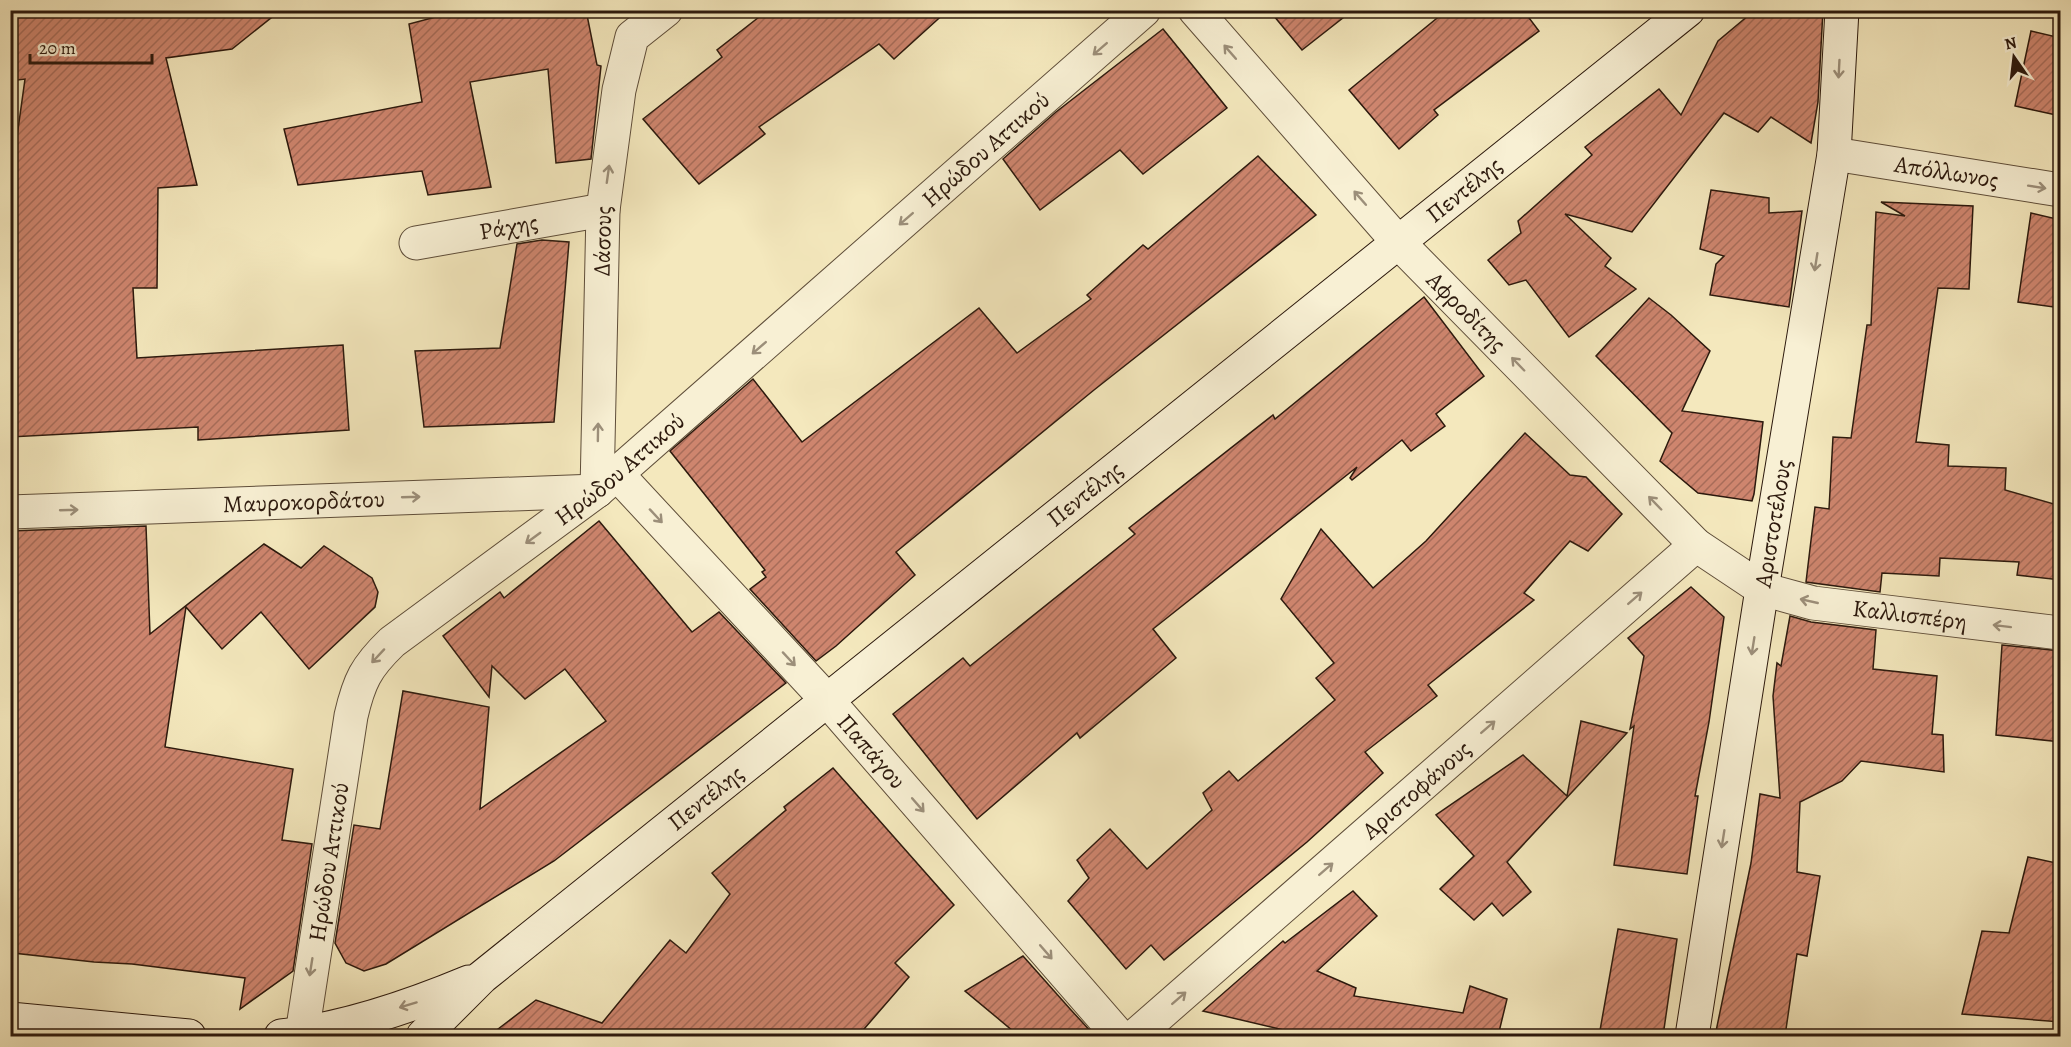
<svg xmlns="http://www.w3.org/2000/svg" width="2071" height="1047" font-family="Alegreya,serif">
	<defs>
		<pattern id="building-hatch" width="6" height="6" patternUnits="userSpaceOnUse" patternTransform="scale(1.5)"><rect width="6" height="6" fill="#ce856e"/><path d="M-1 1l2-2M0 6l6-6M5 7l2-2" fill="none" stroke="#a76c59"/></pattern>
	</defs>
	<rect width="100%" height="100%" fill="#f4e8bd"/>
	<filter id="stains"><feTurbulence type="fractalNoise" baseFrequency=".00333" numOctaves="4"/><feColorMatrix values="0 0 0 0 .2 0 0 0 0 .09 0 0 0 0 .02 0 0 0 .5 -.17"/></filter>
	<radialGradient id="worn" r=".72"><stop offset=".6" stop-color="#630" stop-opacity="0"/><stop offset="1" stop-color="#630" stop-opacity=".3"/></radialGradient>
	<g fill="url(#building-hatch)" stroke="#2c190d" stroke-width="1.5">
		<polygon points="10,10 281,10 232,49 166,58 197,185 158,188 157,288 133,288 137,358 343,345 349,430 198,440 198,427 10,437 10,187 25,79 10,81"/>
		<polygon points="462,10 586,10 597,65 601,66 591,159 556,163 548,69 470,82 491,187 428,195 422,171 298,185 284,129 422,102 409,24"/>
		<polygon points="768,10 948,10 894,59 879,44 759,127 765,134 699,184 643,119 722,57 717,50"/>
		<polygon points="1269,10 1353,10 1302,50"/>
		<polygon points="1447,10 1523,10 1539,31 1434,110 1438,115 1399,149 1349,90"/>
		<polygon points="1755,10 1823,10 1818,102 1811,143 1771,117 1758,132 1724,113 1632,232 1565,214 1611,258 1605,266 1636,289 1569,337 1526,280 1509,285 1488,260 1521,233 1518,221 1592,155 1585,147 1659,89 1681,115 1718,41"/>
		<polygon points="1163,29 1227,108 1143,174 1120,150 1040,210 1003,159 1056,112"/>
		<polygon points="2031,31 2061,38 2061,116 2015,106"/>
		<polygon points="1258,156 1316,215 1094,390 896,552 915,575 836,646 816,661 750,589 766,577 762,572 765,570 670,451 753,379 802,442 979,308 1017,353 1091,299 1087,295 1143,245 1148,249"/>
		<polygon points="1711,190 1769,198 1769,213 1802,211 1789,307 1710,295 1716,264 1724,256 1700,249"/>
		<polygon points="1881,202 1973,206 1969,289 1938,288 1916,442 1949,445 1948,466 2006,468 2005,490 2061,506 2061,580 2017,575 2019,562 1940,558 1939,576 1882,573 1880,592 1806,582 1815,507 1829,509 1833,437 1851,438 1867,325 1871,325 1876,212 1905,216"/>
		<polygon points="2031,213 2061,220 2061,308 2018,302"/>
		<polygon points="542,240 569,242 554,422 424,427 415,351 500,348 517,244"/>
		<polygon points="1424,297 1484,376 1436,414 1445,426 1411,451 1402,440 1352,480 1350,478 1357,467 1153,629 1176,658 1080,738 1077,733 977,819 893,714 963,658 970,666 1135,534 1129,528 1273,415 1275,419"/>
		<polygon points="1649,298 1671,315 1710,351 1682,411 1763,422 1754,494 1752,501 1698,493 1660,461 1672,433 1596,356"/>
		<polygon points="1525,433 1570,475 1586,477 1622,514 1588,551 1570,541 1524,593 1534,600 1428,685 1437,696 1365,752 1383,773 1307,842 1164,960 1151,945 1126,969 1068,901 1089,878 1077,860 1110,829 1147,869 1212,810 1203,793 1229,771 1238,781 1335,700 1316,678 1334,663 1281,599 1321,529 1373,588 1426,541"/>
		<polygon points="599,521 692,632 719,612 786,683 554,861 386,964 364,971 346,963 335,943 354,825 380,829 403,691 489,707 480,809 606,721 565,669 525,699 492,666 489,697 443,636 500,592 504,598"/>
		<polygon points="146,526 150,634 264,544 301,568 324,546 372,578 378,592 375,607 309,669 261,612 222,649 186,607 165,747 293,769 282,840 312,844 293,971 240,1009 245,978 132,964 94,962 13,953 10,821 10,531"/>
		<polygon points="1691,587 1724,617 1709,722 1695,796 1698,796 1687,874 1614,865 1634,726 1630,729 1644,656 1628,638"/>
		<polygon points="1790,616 1811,622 1876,630 1873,669 1937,676 1932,734 1943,735 1944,772 1861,761 1842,781 1800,802 1797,872 1820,876 1807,956 1797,954 1785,1036 1715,1036 1751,863 1760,794 1780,798 1773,696 1777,663 1781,666"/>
		<polygon points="2002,645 2061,651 2061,742 1996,735"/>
		<polygon points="1581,721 1627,733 1507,862 1531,892 1503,916 1492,903 1474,920 1440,889 1474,856 1436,815 1523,755 1567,796"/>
		<polygon points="833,768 954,905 895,963 909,977 858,1036 489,1036 536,1000 602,1023 670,940 686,953 730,894 712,873 786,810 784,807"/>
		<polygon points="2028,857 2061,864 2061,1022 1962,1014 1982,931 2009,933"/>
		<polygon points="1353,891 1377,916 1317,971 1356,988 1354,996 1463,1013 1470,986 1507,999 1498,1036 1309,1036 1203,1011 1283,941 1285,943"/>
		<polygon points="1618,929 1677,939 1663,1036 1599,1036"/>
		<polygon points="1023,956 1071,1010 1095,1036 1019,1036 965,991"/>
	</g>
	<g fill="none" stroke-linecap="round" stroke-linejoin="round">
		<defs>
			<g id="street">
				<path id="s1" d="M1195 10 1398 242 1696 545 1762 589 1813 603 2060 633"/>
				<path id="s2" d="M1834 154 2060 190"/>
				<path id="s3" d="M416 243 603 210"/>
				<path id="s4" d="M616 473 827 700 1119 1036"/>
				<path id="s5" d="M597 491 603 210 619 90 632 37 666 10"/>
				<path id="s6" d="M10 512 597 491"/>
				<path id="s7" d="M302 1034 351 716C359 681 366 667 392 642L597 491 1144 10"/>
				<path id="s8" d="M1135 1036 1696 545"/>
			</g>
			<g id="secondary">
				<polyline points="10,1019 189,1036"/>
				<path d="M281 1036C345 1029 409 1007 469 982"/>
				<path id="s9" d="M423 1036 482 977 1688 10"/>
				<path id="s10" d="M1692 1036 1762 589 1834 154 1842 10"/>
			</g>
		</defs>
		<use href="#street" stroke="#5e4d39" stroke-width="35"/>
		<use href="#secondary" stroke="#2c190d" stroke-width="35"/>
		<use href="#street" stroke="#f8f0d4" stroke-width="33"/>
		<use href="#secondary" stroke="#f8f0d4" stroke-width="33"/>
	</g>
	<defs><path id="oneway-shaft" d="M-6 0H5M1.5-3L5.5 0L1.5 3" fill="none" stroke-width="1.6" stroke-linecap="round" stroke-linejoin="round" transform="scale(1.5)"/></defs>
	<g stroke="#9c8f7a">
		<use href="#oneway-shaft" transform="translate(1100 49) rotate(139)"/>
		<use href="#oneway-shaft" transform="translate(1230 52) rotate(-131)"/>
		<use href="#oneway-shaft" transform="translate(1839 69) rotate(93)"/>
		<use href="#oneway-shaft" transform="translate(608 174) rotate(-82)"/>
		<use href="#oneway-shaft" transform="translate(2037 187) rotate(9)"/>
		<use href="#oneway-shaft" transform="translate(1360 198) rotate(-131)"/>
		<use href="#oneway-shaft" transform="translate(906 219) rotate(139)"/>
		<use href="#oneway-shaft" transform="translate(1816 262) rotate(99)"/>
		<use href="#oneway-shaft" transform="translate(759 348) rotate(139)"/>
		<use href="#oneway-shaft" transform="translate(1518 364) rotate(-134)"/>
		<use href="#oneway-shaft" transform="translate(598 432) rotate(-89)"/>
		<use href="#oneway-shaft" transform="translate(411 497) rotate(-2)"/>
		<use href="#oneway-shaft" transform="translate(1655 503) rotate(-134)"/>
		<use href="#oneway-shaft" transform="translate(69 510) rotate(-2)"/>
		<use href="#oneway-shaft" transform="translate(656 516) rotate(47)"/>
		<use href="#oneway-shaft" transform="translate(533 538) rotate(144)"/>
		<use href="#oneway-shaft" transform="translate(1635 598) rotate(-41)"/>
		<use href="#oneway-shaft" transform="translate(1809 601) rotate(-167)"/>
		<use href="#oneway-shaft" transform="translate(2002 626) rotate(-173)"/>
		<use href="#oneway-shaft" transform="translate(1753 646) rotate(99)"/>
		<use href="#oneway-shaft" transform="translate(378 656) rotate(133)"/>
		<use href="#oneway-shaft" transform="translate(789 659) rotate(47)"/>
		<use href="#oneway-shaft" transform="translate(1488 727) rotate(-41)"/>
		<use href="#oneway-shaft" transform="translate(918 805) rotate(49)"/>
		<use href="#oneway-shaft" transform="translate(1723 839) rotate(99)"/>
		<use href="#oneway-shaft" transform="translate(1326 869) rotate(-41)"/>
		<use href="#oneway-shaft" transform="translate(1046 952) rotate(49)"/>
		<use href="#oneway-shaft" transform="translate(311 967) rotate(99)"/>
		<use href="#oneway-shaft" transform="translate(1179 998) rotate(-41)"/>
		<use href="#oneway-shaft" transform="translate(408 1005) rotate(163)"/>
	</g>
	<g text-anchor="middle" stroke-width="4.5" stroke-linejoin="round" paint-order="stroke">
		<g font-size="24" fill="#2c190d" stroke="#f8f0d4">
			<text dy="8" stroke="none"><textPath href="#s7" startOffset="1180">Ηρώδου Αττικού</textPath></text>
			<text dy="8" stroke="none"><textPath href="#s2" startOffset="114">Απόλλωνος</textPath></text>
			<text dy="8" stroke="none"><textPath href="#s9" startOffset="1342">Πεντέλης</textPath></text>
			<text dy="8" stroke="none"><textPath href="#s3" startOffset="94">Ράχης</textPath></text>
			<text dy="8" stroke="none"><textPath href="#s5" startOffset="250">Δάσους</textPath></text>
			<text dy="8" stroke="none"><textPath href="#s1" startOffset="406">Αφροδίτης</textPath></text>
			<text dy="8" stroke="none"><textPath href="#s7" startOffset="694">Ηρώδου Αττικού</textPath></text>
			<text dy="8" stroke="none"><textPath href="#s9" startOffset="856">Πεντέλης</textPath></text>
			<text dy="8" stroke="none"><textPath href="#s6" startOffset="294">Μαυροκορδάτου</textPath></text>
			<text dy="8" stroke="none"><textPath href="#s10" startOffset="519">Αριστοτέλους</textPath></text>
			<text dy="8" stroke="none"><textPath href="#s1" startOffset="963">Καλλισπέρη</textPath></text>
			<text dy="8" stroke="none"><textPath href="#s4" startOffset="378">Παπάγου</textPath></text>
			<text dy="8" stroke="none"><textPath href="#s8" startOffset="374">Αριστοφάνους</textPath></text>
			<text dy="8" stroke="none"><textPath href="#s9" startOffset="370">Πεντέλης</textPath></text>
			<text dy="8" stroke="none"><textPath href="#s7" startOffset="174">Ηρώδου Αττικού</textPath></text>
		</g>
	</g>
	<rect width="2071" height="1047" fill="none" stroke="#f4e8bd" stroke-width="36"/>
	<rect x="12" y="12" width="2047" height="1023" fill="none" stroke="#2c190d" stroke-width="3"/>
	<rect x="18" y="18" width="2035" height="1011" fill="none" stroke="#2c190d" stroke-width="1.5"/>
	<g transform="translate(2014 57) rotate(346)" stroke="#f8f0d4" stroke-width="4.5" paint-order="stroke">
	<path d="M0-4.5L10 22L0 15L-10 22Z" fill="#2c190d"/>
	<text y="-9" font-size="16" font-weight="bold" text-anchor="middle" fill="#2c190d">N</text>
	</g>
	<path d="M30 54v9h122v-9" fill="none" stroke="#2c190d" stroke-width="3"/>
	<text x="39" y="54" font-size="18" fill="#2c190d" stroke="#f8f0d4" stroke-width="4.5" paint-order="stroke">20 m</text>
	<rect width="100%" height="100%" filter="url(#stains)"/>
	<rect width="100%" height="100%" fill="url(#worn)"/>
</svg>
